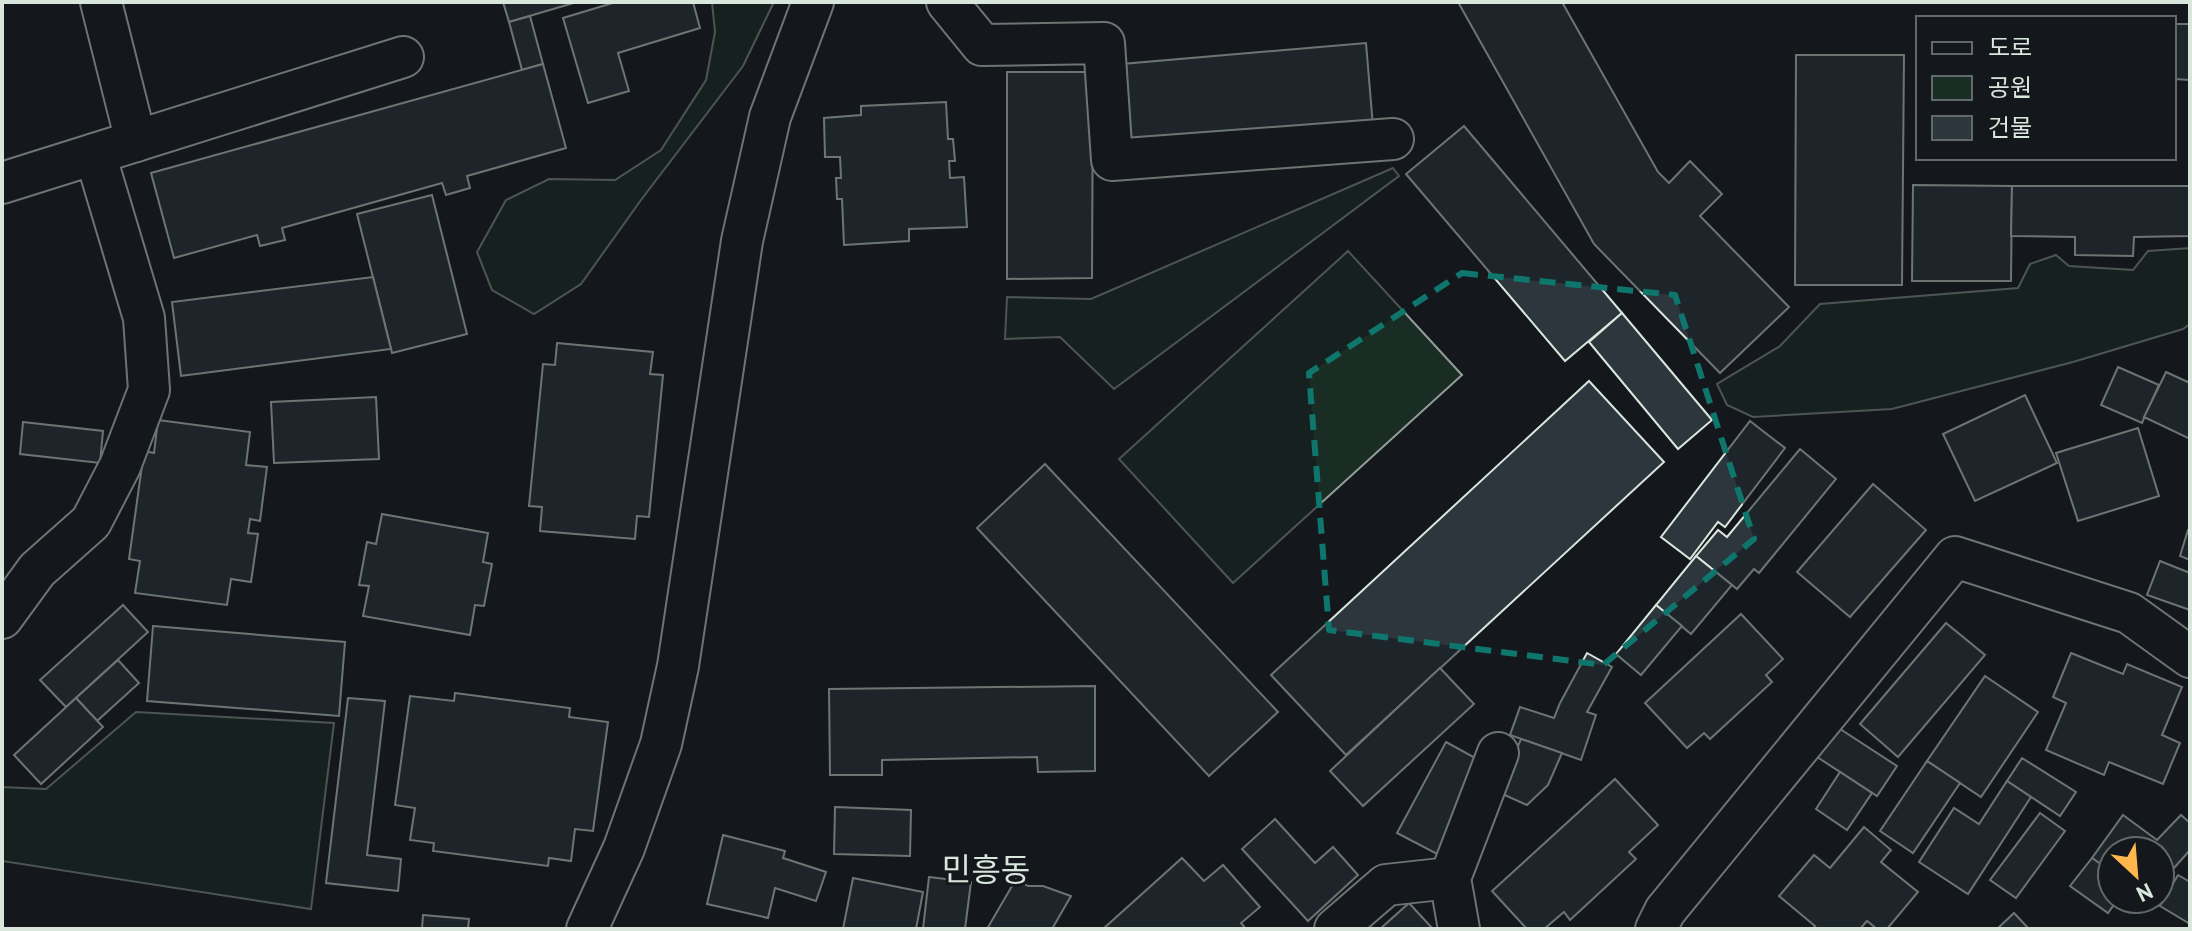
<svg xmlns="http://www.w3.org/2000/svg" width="2192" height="931" font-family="'PT Sans','Noto Sans KR',sans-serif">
	<rect width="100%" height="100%" fill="#14181c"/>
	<g fill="#1a2d24" stroke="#939e99" stroke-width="2">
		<polygon points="712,2 774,2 743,66 641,200 581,284 534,314 492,290 477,252 506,200 549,179 615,180 661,150 706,80 715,32"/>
		<polygon points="1393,168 1399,176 1114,389 1060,337 1005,339 1007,297 1091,299"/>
		<polygon points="2190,248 2190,324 2183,329 2073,362 1892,409 1753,417 1727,405 1717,384 1780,346 1820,304 2018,288 2030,264 2056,255 2069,266 2133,270 2148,251"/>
		<polygon points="1348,251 1462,375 1233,583 1119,459"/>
		<polygon points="136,712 334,723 311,909 2,861 2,787 46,789"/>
	</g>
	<g fill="#2c363c" stroke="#d8e6dc" stroke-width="2">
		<polygon points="503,2 577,2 509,22"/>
		<polygon points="616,2 693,2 700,28 618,53 629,91 588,103 563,18"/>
		<polygon points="1458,2 1562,2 1658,172 1669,183 1690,161 1722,194 1700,216 1789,307 1720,373 1594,244"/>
		<polygon points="530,16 543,64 522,70 509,22"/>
		<polygon points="2174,24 2190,24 2190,80 2174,79"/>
		<polygon points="1366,43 1373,127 1129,149 1122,64"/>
		<polygon points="1796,55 1904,55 1902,285 1795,285"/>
		<polygon points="543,64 566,148 467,176 470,188 446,195 442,183 282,228 285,240 260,246 257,235 174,258 151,173"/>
		<polygon points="1007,72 1093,72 1092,278 1007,279"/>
		<polygon points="946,102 948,139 953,139 955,161 949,161 950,178 964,177 967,227 909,229 909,241 844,245 842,199 837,199 836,178 841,178 840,157 825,157 824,118 861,115 861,106"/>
		<polygon points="1464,126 1622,313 1565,361 1406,174"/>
		<polygon points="1913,185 2012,186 2011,281 1912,281"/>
		<polygon points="2012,186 2189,186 2189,236 2134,237 2133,256 2075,255 2075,237 2011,236"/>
		<polygon points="432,195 467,334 392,353 357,214"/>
		<polygon points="373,277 391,349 181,376 172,302"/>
		<polygon points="1622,313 1712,420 1678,449 1589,342"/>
		<polygon points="557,343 653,352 650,374 663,375 649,517 637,516 635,539 540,531 542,507 529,506 543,364 555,365"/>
		<polygon points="2118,367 2159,385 2142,423 2101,405"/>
		<polygon points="2166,372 2190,383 2190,439 2144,417"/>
		<polygon points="1589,381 1664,462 1346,755 1271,675"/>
		<polygon points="2025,395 2057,463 1975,501 1943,434"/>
		<polygon points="376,397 379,459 274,463 271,402"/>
		<polygon points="158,420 250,432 246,465 267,467 260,521 250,519 248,533 258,534 251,582 231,579 227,605 135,593 140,561 129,559 144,451 154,453"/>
		<polygon points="1750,421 1785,448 1725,527 1718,522 1690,559 1661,537"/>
		<polygon points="23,422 103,431 100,463 20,454"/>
		<polygon points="2138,428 2159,496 2078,521 2056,453"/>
		<polygon points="1800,449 1836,479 1759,573 1754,569 1737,589 1696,556 1718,530 1727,537"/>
		<polygon points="1045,464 1278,712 1209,776 977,528"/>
		<polygon points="1873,484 1926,530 1850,617 1797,572"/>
		<polygon points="382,514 488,533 483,562 492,564 484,606 475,605 470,635 363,616 369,586 359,585 367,542 376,544"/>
		<polygon points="2188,530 2190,530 2190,560 2180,556"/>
		<polygon points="1696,556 1732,585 1691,634 1656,605"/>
		<polygon points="2160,561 2190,573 2190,610 2147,595"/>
		<polygon points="123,605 148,632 66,707 40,680"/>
		<polygon points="1656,605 1682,626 1641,675 1616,654"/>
		<polygon points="1741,614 1783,659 1766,675 1772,682 1710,739 1704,733 1687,748 1645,703"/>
		<polygon points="1946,623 1985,655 1898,757 1860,724"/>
		<polygon points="153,626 345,642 339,716 147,701"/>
		<polygon points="1587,653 1612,667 1587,712 1596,715 1581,760 1510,735 1520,707 1554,718 1560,703"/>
		<polygon points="2071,653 2123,674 2127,664 2182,687 2162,735 2180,743 2163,784 2109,762 2104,775 2046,750 2066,703 2053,697"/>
		<polygon points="118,660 139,683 97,721 76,698"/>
		<polygon points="1440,668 1474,704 1363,806 1330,771"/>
		<polygon points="1985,676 2038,712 1981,797 1927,761"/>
		<polygon points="1095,686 1095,771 1038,772 1037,757 882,760 882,775 830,775 829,689"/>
		<polygon points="455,693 570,708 569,717 608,722 593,831 575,829 571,861 549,858 548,866 433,851 434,843 410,840 415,808 395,805 410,696 454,701"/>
		<polygon points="76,698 103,727 41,784 14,755"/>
		<polygon points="348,698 385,701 367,855 401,859 398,891 326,883"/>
		<polygon points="1834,725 1897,766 1877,796 1814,755"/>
		<polygon points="1521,739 1562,753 1548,785 1527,805 1498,792"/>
		<polygon points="1446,742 1488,765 1439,855 1397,833"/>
		<polygon points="2022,758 2076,792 2060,816 2007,781"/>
		<polygon points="1927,761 1960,783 1913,853 1880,831"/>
		<polygon points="1840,772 1872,793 1847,830 1816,809"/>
		<polygon points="1615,779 1658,825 1629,852 1636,859 1570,920 1564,912 1544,929 1527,929 1492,891"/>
		<polygon points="2007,781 2031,797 1968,894 1919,862 1954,808 1979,824"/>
		<polygon points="835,807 911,810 910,856 834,854"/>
		<polygon points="2040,813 2065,831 2016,898 1990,880"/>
		<polygon points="2123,815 2157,840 2181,815 2190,823 2190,850 2166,877 2160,871 2160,851 2112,851 2112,872 2092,858"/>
		<polygon points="1275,819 1315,863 1333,847 1358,875 1308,921 1242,849"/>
		<polygon points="1864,827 1891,850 1881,862 1918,892 1887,929 1877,929 1867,921 1860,929 1812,929 1815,926 1779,896 1814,855 1830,868"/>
		<polygon points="723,835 785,851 783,858 826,872 816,901 775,888 768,918 707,904"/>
		<polygon points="1182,858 1204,881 1223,865 1260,907 1241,923 1246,929 1103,929"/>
		<polygon points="2092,858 2112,872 2112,899 2118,899 2108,913 2070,886"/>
		<polygon points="2178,875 2190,882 2190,924 2160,906"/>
		<polygon points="929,877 971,882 965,929 923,929"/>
		<polygon points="853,878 923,892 916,929 843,929"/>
		<polygon points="1016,879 1028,886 1043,886 1071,896 1052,929 987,929"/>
		<polygon points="1409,903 1433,929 1380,929"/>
		<polygon points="2014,913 2029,929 1997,929"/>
		<polygon points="423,915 469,919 468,929 422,929"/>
	</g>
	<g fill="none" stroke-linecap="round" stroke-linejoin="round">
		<defs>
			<g id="minor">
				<polyline points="101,2 136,141"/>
				<polyline points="947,2 982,45 1104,43 1112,160 1393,139"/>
				<polyline points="2,183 403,57"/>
				<polyline points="2,618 37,570 91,522 120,466 149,390 144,318 95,154"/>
				<polyline points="587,929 624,848 661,744 678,666 742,241 770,117 813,2"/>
				<polyline points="1335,929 1386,885 1450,878"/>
				<polyline points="1459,929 1450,878 1498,753"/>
				<polyline points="1656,929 1665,911 1955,557 2129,613 2190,657"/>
			</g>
		</defs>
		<use href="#minor" stroke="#d8e6dc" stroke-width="44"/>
		<use href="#minor" stroke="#14181c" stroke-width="40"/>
	</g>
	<path d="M0 0H2192V931H0ZM1462 273 1675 295 1754 539 1603 665 1329 630 1309 373Z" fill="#14181c" fill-opacity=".55" fill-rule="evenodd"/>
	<path fill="none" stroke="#0f766e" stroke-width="6" stroke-dasharray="16 10" stroke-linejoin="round" d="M1462 273 1675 295 1754 539 1603 665 1329 630 1309 373Z"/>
	<g text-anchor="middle" stroke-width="6" stroke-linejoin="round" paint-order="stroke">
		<g font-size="32" fill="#d8e6dc" stroke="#14181c">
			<text x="986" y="881">민흥동</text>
		</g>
	</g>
	<rect width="2192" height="931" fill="none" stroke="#d8e6dc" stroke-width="8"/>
	<rect x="1916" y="16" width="260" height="144" fill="#14181c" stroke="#626a69" stroke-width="2"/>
	<rect x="1932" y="42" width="40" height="12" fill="#14181c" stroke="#626a69" stroke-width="2"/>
	<text x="1988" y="56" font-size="24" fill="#d8e6dc">도로</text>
	<rect x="1932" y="76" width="40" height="24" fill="#1a2d24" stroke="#626a69" stroke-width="2"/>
	<text x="1988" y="96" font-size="24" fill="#d8e6dc">공원</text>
	<rect x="1932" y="116" width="40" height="24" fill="#2c363c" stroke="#626a69" stroke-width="2"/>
	<text x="1988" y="136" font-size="24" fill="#d8e6dc">건물</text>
	<g transform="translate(2136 875) rotate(154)"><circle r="38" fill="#14181c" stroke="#626a69" stroke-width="2"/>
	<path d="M0-6L14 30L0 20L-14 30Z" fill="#ffb74d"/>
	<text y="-12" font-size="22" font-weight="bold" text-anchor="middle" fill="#d8e6dc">N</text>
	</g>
</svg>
